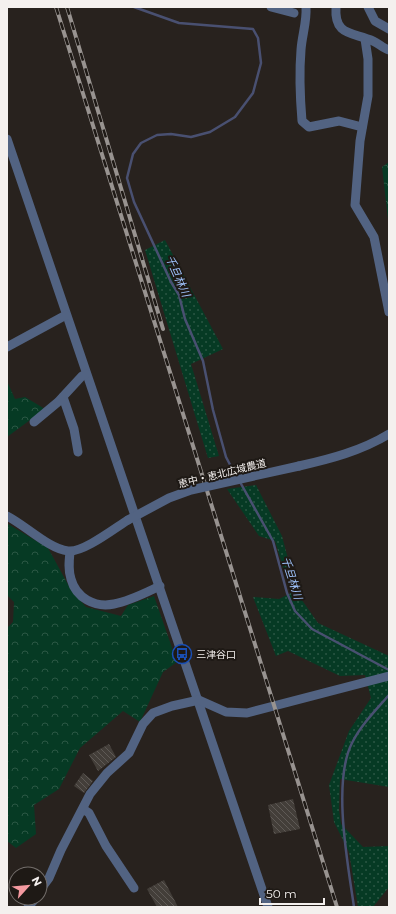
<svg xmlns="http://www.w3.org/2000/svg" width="396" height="914" font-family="Montserrat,'Noto Sans JP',sans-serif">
	<defs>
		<pattern id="grass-dots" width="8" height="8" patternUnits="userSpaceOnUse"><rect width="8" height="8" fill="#063a24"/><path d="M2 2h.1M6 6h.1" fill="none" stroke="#2b5744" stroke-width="1.8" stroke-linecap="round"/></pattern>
		<pattern id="forest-crowns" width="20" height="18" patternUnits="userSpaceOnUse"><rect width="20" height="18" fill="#063a24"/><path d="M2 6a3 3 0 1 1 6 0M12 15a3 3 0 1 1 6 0" fill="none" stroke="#2b5744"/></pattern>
		<pattern id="building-back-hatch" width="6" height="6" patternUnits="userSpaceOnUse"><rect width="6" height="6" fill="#433e39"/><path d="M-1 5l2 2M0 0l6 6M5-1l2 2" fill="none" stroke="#5f5a56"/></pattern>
	</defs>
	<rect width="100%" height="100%" fill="#28221e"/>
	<g fill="url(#grass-dots)">
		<polygon points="165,240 223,349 191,364 219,456 208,458 145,250"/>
		<polygon points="256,485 282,536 297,593 318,623 389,656 389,787 340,779 339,810 341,824 363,847 389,846 389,887 373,907 358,907 349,852 334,822 329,785 349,731 371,698 365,675 340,676 288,651 276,656 253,597 279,599 291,593 275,541 259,536 227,489"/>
	</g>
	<g fill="url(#forest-crowns)">
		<polygon points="389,162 389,228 382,167"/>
		<polygon points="7,381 15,399 25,397 45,409 7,437"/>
		<polygon points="8,524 48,548 71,590 86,607 121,616 128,605 154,596 177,662 163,672 140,722 123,711 80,748 59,789 34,805 36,834 16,848 7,841 7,628 13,622 14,602 7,595 7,525"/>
	</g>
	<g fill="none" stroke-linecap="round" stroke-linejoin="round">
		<g stroke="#495071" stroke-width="2.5">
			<polyline points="134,7 179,23 253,29 258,38 261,63 253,93 235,117 210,132 191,137 171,134 157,135 141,143 133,154 127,178 134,202 171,282 179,295 185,319 203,361 213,410 226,457 237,478"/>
			<polyline points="240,482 273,541 287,593 295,611 312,629 389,670"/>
			<path d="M354 907C348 865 332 782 352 743 361 725 376 710 389 695"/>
		</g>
	</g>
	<g fill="url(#building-back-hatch)">
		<polygon points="109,744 116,757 98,771 89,755"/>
		<polygon points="83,773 93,781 84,793 74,786"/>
		<polygon points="293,799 300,829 274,834 268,805"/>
		<polygon points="164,880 178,907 157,907 147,889"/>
	</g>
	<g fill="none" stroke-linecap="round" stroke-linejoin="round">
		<g stroke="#526382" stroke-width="9">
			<polyline points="271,7 294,13"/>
			<path d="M306 7C307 22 302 35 301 50 299 74 300 97 302 121L309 127 339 121 362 127"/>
			<path d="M336 7C334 36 352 32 373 41 378 43 383 48 389 50"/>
			<polyline points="368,7 375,21 389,29"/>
			<polyline points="365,39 368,59 368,96 360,141 355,205 374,237 389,312"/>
			<polyline points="7,139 268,907"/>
			<polyline points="7,347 66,315"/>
			<polyline points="63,397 74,429 78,452"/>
			<polyline points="34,422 58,402 82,376 86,374"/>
			<path d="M299 466C330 459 361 451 389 434"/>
			<path d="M7 516C25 525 49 549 68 551 83 553 115 528 128 520"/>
			<path d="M70 552C69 561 68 570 71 579 76 598 95 608 114 604 130 601 145 593 160 586"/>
			<polyline points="83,809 89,813 106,846 134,888"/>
			<polyline points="40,890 49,878 61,850 90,794 107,773 129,753 143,724 153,713 172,706 199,700 226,712 247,713 389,676"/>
			<polyline points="28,907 36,898"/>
		</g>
		<defs>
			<g id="rail">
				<polyline points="56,7 337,907"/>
				<polyline points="67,7 163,329"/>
			</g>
		</defs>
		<use href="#rail" stroke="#989390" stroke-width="4"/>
		<use href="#rail" stroke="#1e1915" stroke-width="2.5" stroke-dasharray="8" stroke-linecap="butt"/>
		<polyline stroke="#526382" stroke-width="9" points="128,520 169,498 191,490 299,466"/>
	</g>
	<defs>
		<symbol id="bus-ring" viewBox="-11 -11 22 22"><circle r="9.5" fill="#1e1915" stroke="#1a4fb4" stroke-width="1.5"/><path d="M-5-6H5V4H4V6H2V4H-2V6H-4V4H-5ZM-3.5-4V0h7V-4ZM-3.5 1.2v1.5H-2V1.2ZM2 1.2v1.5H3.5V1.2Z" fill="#1a4fb4"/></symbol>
	</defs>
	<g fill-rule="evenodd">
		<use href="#bus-ring" x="171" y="643" width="22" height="22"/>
	</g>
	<g text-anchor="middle" stroke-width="4" stroke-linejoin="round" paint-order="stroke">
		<g font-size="10" fill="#f4f0ee" stroke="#1e1915">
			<text transform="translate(222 473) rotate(-14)" y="4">恵中・恵北広域農道</text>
		</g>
		<g font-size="10" fill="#f4f0ee" stroke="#1e1915" text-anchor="start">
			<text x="196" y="658">三津谷口</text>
		</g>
		<g font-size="11" font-style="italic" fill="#9ec2fb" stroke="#1e1915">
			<text transform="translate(178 276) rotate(66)" y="4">千旦林川</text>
			<text transform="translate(292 578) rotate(72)" y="4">千旦林川</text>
		</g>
	</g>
	<rect width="396" height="914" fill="none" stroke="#f4f0ee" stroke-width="16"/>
	<g transform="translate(28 886) rotate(63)"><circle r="19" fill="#1e1915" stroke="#746f6c"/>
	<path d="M0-3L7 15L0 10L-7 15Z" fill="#f49aa0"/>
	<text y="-6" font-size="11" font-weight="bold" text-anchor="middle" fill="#f4f0ee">N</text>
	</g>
	<path d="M260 898v6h64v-6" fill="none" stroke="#f4f0ee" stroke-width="2"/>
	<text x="266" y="898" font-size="12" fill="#f4f0ee" stroke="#1e1915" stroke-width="3" paint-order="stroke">50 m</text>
</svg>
